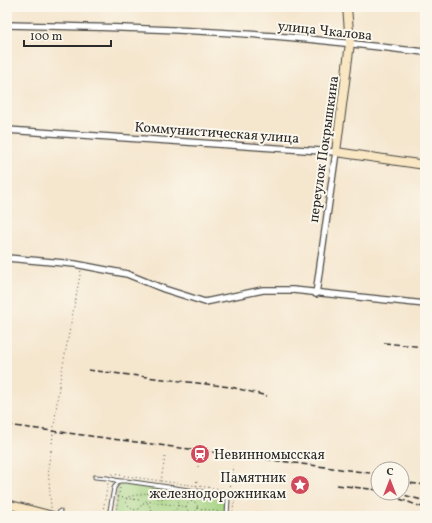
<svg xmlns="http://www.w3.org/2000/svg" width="432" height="523" font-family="Vollkorn,serif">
	<rect width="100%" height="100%" fill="#fbf7ec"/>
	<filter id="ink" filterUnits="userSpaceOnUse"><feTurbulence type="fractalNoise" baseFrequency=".025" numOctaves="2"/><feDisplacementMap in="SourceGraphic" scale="8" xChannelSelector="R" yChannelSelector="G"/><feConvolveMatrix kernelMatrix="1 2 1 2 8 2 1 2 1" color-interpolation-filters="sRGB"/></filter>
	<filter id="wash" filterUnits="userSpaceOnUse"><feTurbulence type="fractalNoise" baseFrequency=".012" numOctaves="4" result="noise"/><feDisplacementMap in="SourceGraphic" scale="16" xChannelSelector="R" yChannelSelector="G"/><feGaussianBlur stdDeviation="0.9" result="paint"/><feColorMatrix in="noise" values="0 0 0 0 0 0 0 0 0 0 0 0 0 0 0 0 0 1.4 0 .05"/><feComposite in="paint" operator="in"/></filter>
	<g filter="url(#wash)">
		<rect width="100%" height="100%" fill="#f5e6ce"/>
		<polygon fill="#a3d280" stroke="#677e56" points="123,483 221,496 226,500 224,516 117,516 114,512 118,488 119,485"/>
	</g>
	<g filter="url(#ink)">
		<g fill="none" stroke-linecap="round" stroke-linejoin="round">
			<defs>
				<g id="lane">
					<polyline points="95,477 107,478 119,481"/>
					<polyline points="58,516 60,511"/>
					<polyline points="109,516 114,488 119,481 126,481 224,495 228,498 227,516"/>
				</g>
				<g id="street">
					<path d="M7 25C96 27 185 29 274 36 325 40 375 47 425 52"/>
					<polyline points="7,130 336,152 316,294"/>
					<polyline points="7,258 75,264 127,274 164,289 205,302 263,290 293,290 425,304"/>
				</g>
				<g id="secondary">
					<polyline points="347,7 350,43 336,152 425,165"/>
					<polyline points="7,504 53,516"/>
				</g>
			</defs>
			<use href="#lane" stroke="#494743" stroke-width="5"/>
			<use href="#street" stroke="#494743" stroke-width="8"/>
			<use href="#secondary" stroke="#494743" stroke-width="10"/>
			<g stroke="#494743" stroke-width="1" stroke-dasharray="1 3" stroke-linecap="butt">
				<polyline points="59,386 81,270"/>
				<polyline points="51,451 48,467 51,508"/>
				<polyline points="165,457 161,481 236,491 232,516"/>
				<polyline points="198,467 199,462"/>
				<polyline points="112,474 161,481"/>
				<polyline points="196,486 197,479"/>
				<polyline points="120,488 116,511 121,516"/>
				<polyline points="230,490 233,466"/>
				<path d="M147 493 159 499 177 497 179 502C177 515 164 517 153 512L148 503H143L139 509 133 510 126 503 127 497Z"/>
				<polyline points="118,497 187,507"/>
				<polyline points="192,501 194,495"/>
				<circle cx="192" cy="507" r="5.5"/>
				<polyline points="197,508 222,512"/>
				<polyline points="64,514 71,516"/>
				<polyline points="102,516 108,483"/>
			</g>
			<use href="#lane" stroke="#fff" stroke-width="3"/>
			<use href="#street" stroke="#fff" stroke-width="5.5"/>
			<use href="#secondary" stroke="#f9e7c3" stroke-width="8"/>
			<g stroke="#2b2b2b" stroke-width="1.5" stroke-dasharray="6 3" stroke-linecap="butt">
				<polyline points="384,343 425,347"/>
				<polyline points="88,370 231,387 267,396"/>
				<polyline points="7,425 378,474"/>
				<polyline points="402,482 425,485"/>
				<polyline points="337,485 378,490"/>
				<polyline points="383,493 425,508"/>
				<polyline points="397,493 425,501"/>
			</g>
			<polyline stroke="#494743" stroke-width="1" stroke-dasharray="1 3" stroke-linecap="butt" points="51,451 59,386"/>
		</g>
	</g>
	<defs>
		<symbol id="station-disc" viewBox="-11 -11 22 22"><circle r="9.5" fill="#d1495b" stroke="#fbf7ec"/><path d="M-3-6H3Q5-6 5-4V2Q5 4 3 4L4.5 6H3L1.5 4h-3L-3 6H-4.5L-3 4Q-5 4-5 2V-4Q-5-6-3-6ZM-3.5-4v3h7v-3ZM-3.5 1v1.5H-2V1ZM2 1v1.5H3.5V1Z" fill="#fff"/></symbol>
		<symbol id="sight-disc" viewBox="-11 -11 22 22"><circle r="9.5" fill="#d1495b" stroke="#fbf7ec"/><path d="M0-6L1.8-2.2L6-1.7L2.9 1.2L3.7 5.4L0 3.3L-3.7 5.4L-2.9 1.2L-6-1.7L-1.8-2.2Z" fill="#fff"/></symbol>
	</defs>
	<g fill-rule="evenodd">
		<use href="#station-disc" x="189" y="443" width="22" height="22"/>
		<use href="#sight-disc" x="289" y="474" width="22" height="22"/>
	</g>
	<g text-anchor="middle" stroke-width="4" stroke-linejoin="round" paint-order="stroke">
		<g font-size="14" fill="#2b2b2b" stroke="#fbf7ec">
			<text transform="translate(325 30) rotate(6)" y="5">улица Чкалова</text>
			<text transform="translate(217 132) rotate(4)" y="5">Коммунистическая улица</text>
			<text transform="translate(323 149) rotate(-82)" y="5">переулок Покрышкина</text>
		</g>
		<g font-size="14" fill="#2b2b2b" stroke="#fbf7ec" text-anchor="start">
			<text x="214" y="459">Невинномысская</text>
			<text x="286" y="482" text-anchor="end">Памятник<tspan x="286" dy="16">железнодорожникам</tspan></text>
		</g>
	</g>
	<rect width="432" height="523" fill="none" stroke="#fbf7ec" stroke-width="24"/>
	<g transform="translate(390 481)"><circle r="19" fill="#fbf7ec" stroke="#a8a59f"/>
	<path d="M0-3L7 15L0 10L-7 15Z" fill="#d1495b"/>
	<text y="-6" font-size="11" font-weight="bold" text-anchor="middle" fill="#2b2b2b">С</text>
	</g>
	<path d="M24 40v6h87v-6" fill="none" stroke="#2b2b2b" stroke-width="2"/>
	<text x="30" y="40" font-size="12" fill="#2b2b2b" stroke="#fbf7ec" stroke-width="3" paint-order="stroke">100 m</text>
</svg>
